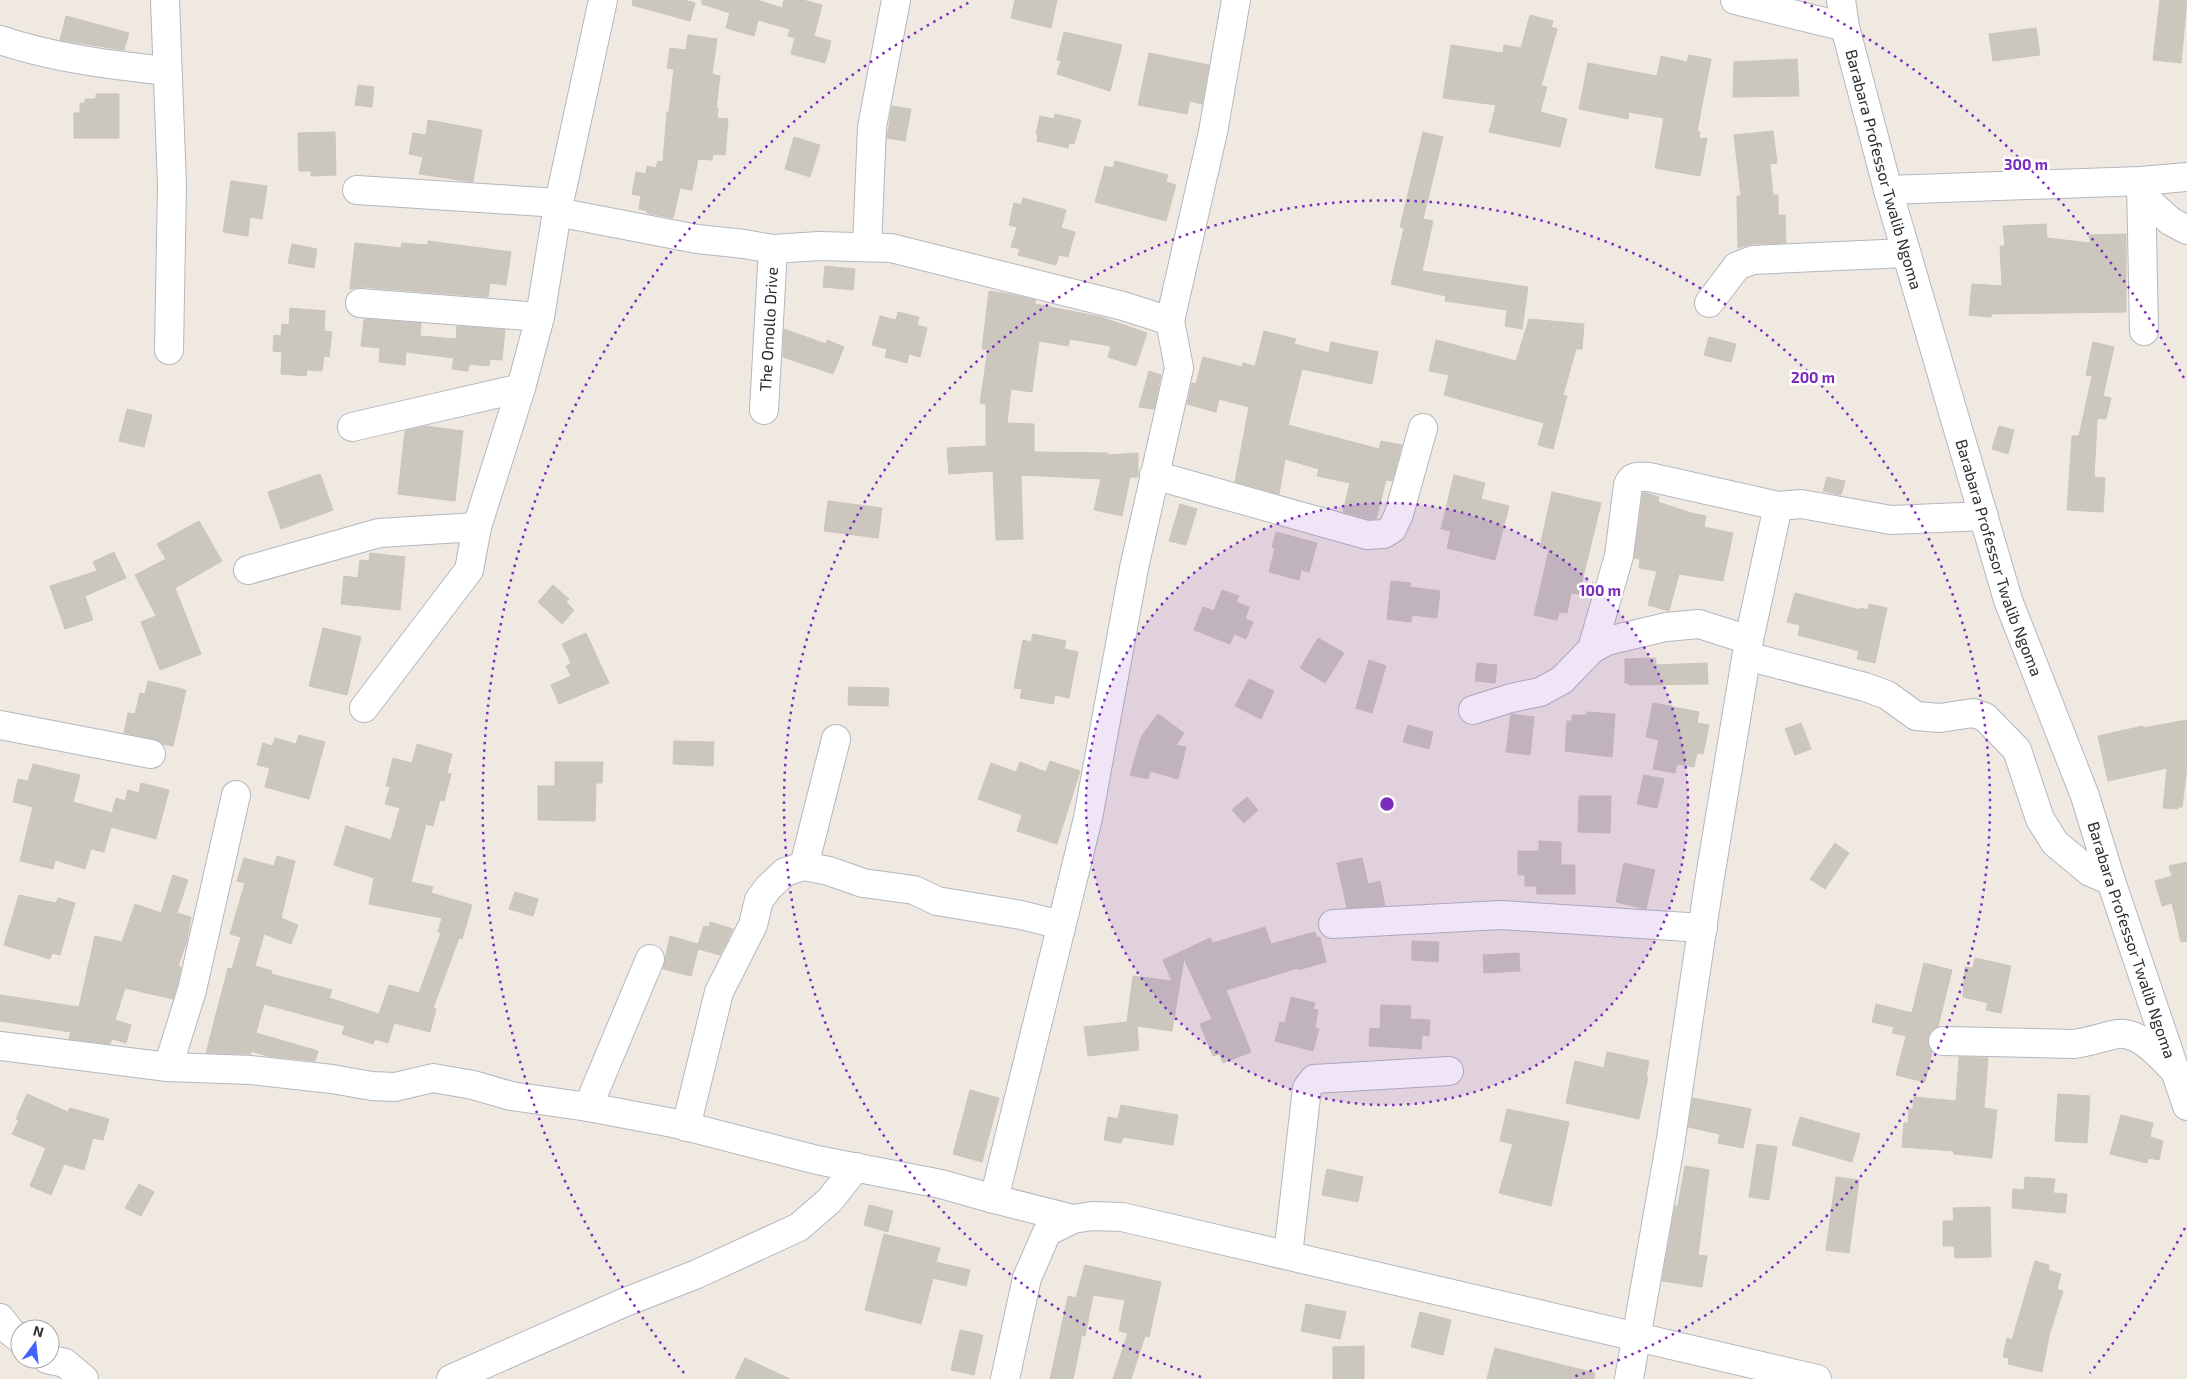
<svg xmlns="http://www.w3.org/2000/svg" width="2187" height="1379" font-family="'Exo 2',sans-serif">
	<rect width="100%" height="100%" fill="#efe9e1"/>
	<g fill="#cbc7bf" stroke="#cbc5ba">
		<polygon points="633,0 684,0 695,3 690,21 632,5"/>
		<polygon points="702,0 757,0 782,8 784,0 803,0 822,5 814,36 831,41 825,63 791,54 795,38 788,36 790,29 758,20 754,36 726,28 730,13 702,4"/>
		<polygon points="1015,0 1057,0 1051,28 1011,18"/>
		<polygon points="2160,0 2187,0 2181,63 2153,60"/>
		<polygon points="1530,15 1553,21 1551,27 1557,29 1541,86 1547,87 1540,112 1567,119 1560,147 1489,132 1496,105 1443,98 1451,45 1503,53 1504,45 1521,48"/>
		<polygon points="66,16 129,33 124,50 60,40"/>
		<polygon points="2036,28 2040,55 1993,61 1989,34"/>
		<polygon points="1064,32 1122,45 1110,91 1057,74 1061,61 1057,60"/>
		<polygon points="688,35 717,39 712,74 720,76 716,108 718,108 717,118 728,119 725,155 713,154 712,160 698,159 692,190 680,188 673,218 647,213 647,211 639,209 641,196 632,194 636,172 646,174 647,166 656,168 658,161 663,162 667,112 669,112 674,69 667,68 670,48 686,50"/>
		<polygon points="1149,53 1209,65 1202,104 1190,101 1187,114 1138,105"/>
		<polygon points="1689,55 1711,59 1697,131 1700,132 1699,139 1707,138 1700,176 1655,168 1664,118 1629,112 1628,119 1579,109 1588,63 1657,76 1661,56 1687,62"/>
		<polygon points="1797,59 1799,96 1733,97 1734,62"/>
		<polygon points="358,85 374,87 372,107 355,105"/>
		<polygon points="96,94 119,94 119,138 74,138 74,113 80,113 80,103 85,103 85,99 96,99"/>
		<polygon points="892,106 911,109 905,141 887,138"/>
		<polygon points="1055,114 1081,120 1074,144 1069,143 1068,148 1037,141 1038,135 1036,134 1040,116 1054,119"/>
		<polygon points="428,120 482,130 473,182 419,174 423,157 409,154 413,133 426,135"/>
		<polygon points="1773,131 1777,163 1770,164 1773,195 1778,195 1778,215 1785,215 1786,243 1752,244 1738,248 1737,196 1741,196 1734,135"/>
		<polygon points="335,132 336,175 311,176 311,171 299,171 298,133"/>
		<polygon points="1423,132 1443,137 1423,219 1433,221 1422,271 1528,287 1522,329 1505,326 1507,310 1445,301 1446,296 1391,284 1404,228 1400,227"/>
		<polygon points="794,137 820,145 810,177 785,169"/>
		<polygon points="1115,161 1168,175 1166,182 1176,185 1166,221 1095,202 1105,166 1113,168"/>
		<polygon points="231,181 267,186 262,219 250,217 248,236 223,232"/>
		<polygon points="1023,198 1066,210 1061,228 1075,232 1068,257 1059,255 1056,265 1018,255 1020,249 1011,247 1017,227 1009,225 1014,203 1021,205"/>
		<polygon points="2046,224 2047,238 2090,243 2089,235 2126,234 2126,312 1991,314 1991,317 1969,315 1972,284 2002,286 2000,246 2005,246 2003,226"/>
		<polygon points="428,241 511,252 506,285 490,283 488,297 361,287 350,289 355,243 401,248 402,243 428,245"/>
		<polygon points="292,244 317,249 314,268 288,263"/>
		<polygon points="825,266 855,269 853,290 823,287"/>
		<polygon points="989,291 1009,294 1035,300 1035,304 1101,317 1147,333 1136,366 1108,357 1111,346 1070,339 1068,346 1039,341 1032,392 1011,389 1007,423 1034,424 1034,452 1108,453 1108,455 1138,453 1138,477 1130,477 1122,516 1094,510 1101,479 1021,475 1023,539 996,540 993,471 949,474 947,448 986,446 986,404 980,403 988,349 982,349"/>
		<polygon points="290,308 325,311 324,331 332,332 329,357 324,356 322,371 307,370 306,376 281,374 282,352 273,351 274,335 281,336 282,324 289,325"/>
		<polygon points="898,312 919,317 917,325 927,328 920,357 909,354 907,363 885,357 887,349 872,345 880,316 896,320"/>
		<polygon points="364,319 421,323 420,336 456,339 457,326 505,330 502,360 490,359 489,366 469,364 468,371 452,369 454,358 406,352 405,365 379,362 380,348 361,346"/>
		<polygon points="1529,319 1584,324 1582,349 1576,349 1563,395 1567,396 1553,449 1538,445 1544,423 1444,395 1449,375 1429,371 1436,340 1516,361"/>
		<polygon points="784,329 826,344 827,340 844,347 833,374 783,357"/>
		<polygon points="1264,331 1296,339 1294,344 1329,353 1331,342 1378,352 1372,384 1302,369 1288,425 1379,449 1381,441 1402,445 1392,481 1386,480 1376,519 1369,519 1343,512 1350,483 1317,476 1319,469 1285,459 1279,494 1235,482 1249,407 1219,399 1216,412 1187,404 1192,383 1196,384 1203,357 1242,367 1243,363 1255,366"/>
		<polygon points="1709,337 1736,344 1731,362 1704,355"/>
		<polygon points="2093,342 2114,347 2103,396 2111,398 2106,419 2098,418 2097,420 2094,477 2105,478 2103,512 2067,510 2072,436 2079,436 2092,376 2086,375"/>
		<polygon points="1149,371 1161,375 1154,409 1139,407"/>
		<polygon points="127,409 152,415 144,447 119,441"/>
		<polygon points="425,426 463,431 455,501 398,494 405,431"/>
		<polygon points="1999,426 2014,430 2008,454 1992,449"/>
		<polygon points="320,474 333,510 281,529 268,492"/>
		<polygon points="1454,475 1485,483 1481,499 1509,506 1495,560 1447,548 1451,531 1441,529"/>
		<polygon points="1827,477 1845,481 1841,495 1823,491"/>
		<polygon points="1552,492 1601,503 1579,594 1571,593 1567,613 1559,612 1557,620 1534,615 1549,550 1540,547"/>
		<polygon points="1643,492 1659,497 1658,502 1691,513 1706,516 1704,527 1733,533 1723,581 1679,574 1669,611 1648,605 1657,571 1639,568 1640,559 1634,558"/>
		<polygon points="828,501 882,508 878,538 824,531"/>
		<polygon points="1180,504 1197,509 1186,545 1169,541"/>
		<polygon points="199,521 222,561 175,588 201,654 160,670 141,622 156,616 135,575 166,559 157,544"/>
		<polygon points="1276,532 1317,543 1309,572 1301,570 1299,580 1269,572 1275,548 1272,547"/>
		<polygon points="114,552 126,578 85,596 93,620 65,629 50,586 97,571 93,562"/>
		<polygon points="370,553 405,557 400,610 341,604 344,576 358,578 360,560 369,561"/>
		<polygon points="1391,581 1411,583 1410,587 1440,591 1437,618 1412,615 1411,622 1387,619"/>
		<polygon points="553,585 569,599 566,602 574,610 562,624 538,602"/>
		<polygon points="1222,590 1239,596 1236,602 1249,607 1245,619 1253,622 1246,639 1234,634 1230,644 1194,630 1203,607 1214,611"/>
		<polygon points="1795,593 1860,610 1860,608 1868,610 1869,604 1887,608 1875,663 1857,659 1859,651 1798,635 1800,625 1787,622"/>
		<polygon points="323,628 361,637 347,695 309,686"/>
		<polygon points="586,633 609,683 559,704 551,685 571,676 566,666 571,663 562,644"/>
		<polygon points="1033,634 1066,641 1064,649 1078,652 1069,698 1055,695 1053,704 1020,698 1022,689 1014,688 1023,640 1031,642"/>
		<polygon points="1318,638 1344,653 1325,683 1300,668"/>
		<polygon points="1656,658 1656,665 1707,663 1708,684 1629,685 1629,683 1625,683 1625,659"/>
		<polygon points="1369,660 1386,666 1372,713 1356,708"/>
		<polygon points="1477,663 1497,665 1495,683 1475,681"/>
		<polygon points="1249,679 1274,691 1261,719 1235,706"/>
		<polygon points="148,681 186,690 173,746 162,744 154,739 124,733 128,713 135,714 140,693 145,694"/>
		<polygon points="849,687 889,688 888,706 848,705"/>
		<polygon points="1653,703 1699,712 1697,723 1709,725 1703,754 1697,753 1694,767 1677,764 1675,773 1653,769 1659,740 1646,737"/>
		<polygon points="1587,712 1615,714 1612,757 1565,751 1567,721 1572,721 1572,715 1586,715"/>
		<polygon points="1158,714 1184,733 1176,745 1186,747 1178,779 1150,771 1148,779 1130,775 1141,737"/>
		<polygon points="1511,714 1534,717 1530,755 1506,752"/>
		<polygon points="2187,720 2187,767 2182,807 2178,807 2178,809 2163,808 2167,768 2108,781 2098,736 2143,726 2143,728"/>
		<polygon points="1801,723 1811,749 1795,755 1785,729"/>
		<polygon points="1408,725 1433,732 1429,749 1403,742"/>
		<polygon points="299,735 325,742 309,799 265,787 270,768 257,765 263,743 272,746 275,738 296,744"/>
		<polygon points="674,741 714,742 713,766 673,764"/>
		<polygon points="417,744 452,754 447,773 451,774 444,801 440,800 433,826 426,824 411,882 433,887 431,893 472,905 462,939 459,938 433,1008 436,1009 430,1032 394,1023 388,1043 375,1039 373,1044 342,1034 345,1026 264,1004 256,1033 318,1051 315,1061 268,1056 251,1051 251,1054 206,1053 228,968 232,969 241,937 230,934 245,883 237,881 244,858 274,866 277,856 295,861 281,918 298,925 291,944 264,934 255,966 272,971 271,974 332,990 329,998 379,1014 389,985 419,993 441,933 438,932 442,918 369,904 374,878 334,865 346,826 391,840 400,808 385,804 390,787 386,786 393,758 412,763"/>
		<polygon points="1050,761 1080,771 1057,844 1017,831 1022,815 978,799 991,763 1016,772 1020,762 1046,772"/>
		<polygon points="555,762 603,762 602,783 596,783 595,821 538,820 538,786 555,786"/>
		<polygon points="33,764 80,775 73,802 112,813 116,798 125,801 128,790 139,793 141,783 169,790 156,839 111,827 104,852 91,849 85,869 55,860 53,869 20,861 33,807 13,802 18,779 28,781"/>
		<polygon points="1644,775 1664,779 1657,808 1637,804"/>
		<polygon points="1579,796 1611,796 1610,833 1578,832"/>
		<polygon points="1247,797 1258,810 1244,823 1232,810"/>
		<polygon points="1539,841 1561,842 1561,865 1575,865 1575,894 1537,894 1536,886 1525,886 1525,875 1518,875 1518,851 1539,851"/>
		<polygon points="1835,843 1849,853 1825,889 1810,879"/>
		<polygon points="1362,858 1368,884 1380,881 1385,906 1347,908 1337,863"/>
		<polygon points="2187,862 2187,941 2181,942 2172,903 2162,906 2155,881 2172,876 2169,866"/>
		<polygon points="1624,863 1655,870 1646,909 1616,902"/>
		<polygon points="173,875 188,880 177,913 191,917 187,941 178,966 181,967 177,986 173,999 125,988 115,1020 131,1025 126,1043 112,1039 110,1044 69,1039 71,1032 0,1021 0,995 79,1007 95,936 122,942 135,904 161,913"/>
		<polygon points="515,892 538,899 533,916 509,909"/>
		<polygon points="19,895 56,903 58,898 75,903 60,955 52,953 50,959 4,945"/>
		<polygon points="710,922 733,929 720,955 698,949 691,976 663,969 670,936 698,944 704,926 709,927"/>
		<polygon points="1265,927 1271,944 1315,932 1317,938 1320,937 1326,962 1298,970 1298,968 1226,990 1251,1052 1223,1063 1219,1054 1213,1056 1200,1024 1212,1019 1184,959 1172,1031 1137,1026 1139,1050 1088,1056 1084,1027 1127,1022 1133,976 1172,981 1163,960 1210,938 1213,943"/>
		<polygon points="1412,941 1439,942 1438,962 1412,960"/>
		<polygon points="1519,953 1520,971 1484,973 1483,955"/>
		<polygon points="1975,958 2011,966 2001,1013 1986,1010 1988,1003 1963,997 1965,967 1973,968"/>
		<polygon points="1924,963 1952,970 1938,1027 1930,1032 1927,1040 1932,1052 1925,1082 1896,1075 1906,1036 1892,1033 1894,1027 1872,1022 1876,1004 1912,1013"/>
		<polygon points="1291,997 1315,1003 1313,1009 1318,1010 1315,1028 1319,1029 1313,1051 1275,1041 1280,1022 1285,1023"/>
		<polygon points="1381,1005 1411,1006 1410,1019 1430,1020 1429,1036 1422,1035 1421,1049 1369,1046 1370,1028 1380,1029"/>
		<polygon points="1607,1052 1649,1061 1646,1076 1648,1077 1639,1119 1566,1103 1575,1061 1604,1068"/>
		<polygon points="1959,1057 1988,1058 1984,1108 1997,1110 1992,1158 1954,1154 1954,1151 1902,1147 1904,1123 1908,1123 1909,1109 1913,1109 1914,1097 1956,1101"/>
		<polygon points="970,1090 999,1098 982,1162 953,1154"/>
		<polygon points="27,1094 68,1112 70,1108 109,1119 103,1140 93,1138 84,1170 64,1164 51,1195 30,1186 46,1148 12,1134 19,1120 16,1119"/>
		<polygon points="2058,1094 2090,1096 2087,1143 2055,1141"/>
		<polygon points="1693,1098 1751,1109 1743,1148 1718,1143 1720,1134 1688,1127"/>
		<polygon points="1121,1105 1178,1115 1173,1145 1123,1137 1121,1143 1104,1140 1108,1117 1118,1119"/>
		<polygon points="1507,1109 1569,1122 1551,1206 1499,1193 1513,1144 1500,1141"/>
		<polygon points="2121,1115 2153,1123 2150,1137 2163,1141 2159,1160 2149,1158 2147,1163 2110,1154"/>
		<polygon points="1800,1117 1860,1134 1852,1162 1792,1145"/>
		<polygon points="1757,1144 1777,1147 1769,1200 1749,1197"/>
		<polygon points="1685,1166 1709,1170 1698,1255 1707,1256 1702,1287 1662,1281 1675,1206 1678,1206"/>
		<polygon points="1327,1169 1363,1177 1358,1202 1322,1195"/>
		<polygon points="1836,1177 1859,1180 1849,1253 1826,1250"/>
		<polygon points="2025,1177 2055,1179 2053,1193 2067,1194 2065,1213 2012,1208 2013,1189 2024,1190"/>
		<polygon points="139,1184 154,1192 141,1216 125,1208"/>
		<polygon points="869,1205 893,1211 888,1232 864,1225"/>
		<polygon points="1990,1207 1991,1257 1955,1258 1954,1246 1943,1246 1943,1221 1954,1221 1953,1208"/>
		<polygon points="884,1234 940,1248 936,1262 970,1270 966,1286 933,1278 921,1324 865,1310"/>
		<polygon points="2035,1261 2049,1265 2048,1270 2061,1274 2057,1289 2063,1291 2049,1336 2042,1372 2008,1364 2009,1358 2003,1357 2007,1338 2012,1340"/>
		<polygon points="1085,1265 1161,1282 1149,1337 1145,1336 1131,1379 1113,1379 1128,1333 1119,1331 1125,1300 1093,1295 1085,1336 1082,1335 1073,1379 1050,1379 1068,1296 1076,1298"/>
		<polygon points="1306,1304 1346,1312 1340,1339 1301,1331"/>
		<polygon points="1420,1312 1451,1320 1443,1355 1411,1347"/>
		<polygon points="960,1330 983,1335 974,1375 951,1370"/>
		<polygon points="1364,1346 1364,1379 1333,1379 1333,1347"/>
		<polygon points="1495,1348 1595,1373 1594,1379 1487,1379"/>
		<polygon points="745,1358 790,1379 735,1379"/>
	</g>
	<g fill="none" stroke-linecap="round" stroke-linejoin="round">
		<defs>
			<g id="minor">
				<polyline points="165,0 172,185 169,350"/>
				<polyline points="1735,0 1845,27"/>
				<path id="s1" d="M1841 0 1845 27 1888 190 2008 600 2085 796 2111 881 2187 1106"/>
				<path d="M0 40C53 58 111 65 167 71"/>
				<polyline points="2141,181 2144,331"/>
				<polyline points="357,190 559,203"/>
				<polyline points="1888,190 2141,181 2187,177"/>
				<polyline points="2141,194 2170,221 2187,230"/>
				<polyline points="557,212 697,239 744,244 773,249 819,246 891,248 1123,306 1170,321 1179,368 1134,568 1088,818 994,1199"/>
				<polyline points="867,246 872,127 896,0"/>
				<polyline points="360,303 540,317"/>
				<polyline points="1709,303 1737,266 1753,260 1906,253"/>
				<polyline points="1170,321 1213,132 1236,0"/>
				<path id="s2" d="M764 410 773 249"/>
				<polyline points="352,427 521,388"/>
				<polyline points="1154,475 1367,535 1384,534 1392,529 1399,514 1423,428"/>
				<polyline points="248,570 379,533 477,527"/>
				<path d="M1592 649 1619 556 1628 485C1632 474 1640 477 1649 477L1778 506 1801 504 1891 520 1984 516"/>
				<polyline points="1747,656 1865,687 1887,695 1916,716 1940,718 1973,713 1985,717 2017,750 2040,819 2055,843 2090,872 2111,881"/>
				<polyline points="364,708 469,570 477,527 521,388 540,317 557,212 603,0"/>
				<polyline points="1473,710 1511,698 1540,692 1562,680 1592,649 1607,641 1666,627 1699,624 1749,640"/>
				<polyline points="0,725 151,754"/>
				<polyline points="804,866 836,739"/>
				<polyline points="1333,924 1501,915 1703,928"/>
				<path d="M1943 1041 2074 1044C2089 1042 2102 1037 2117 1034 2139 1031 2159 1055 2173 1069"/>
				<polyline points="0,1046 168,1067 251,1070 332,1079 372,1086 395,1087 433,1078 473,1085 511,1096 588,1107 673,1123 817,1160 941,1184 994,1199 1073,1219"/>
				<polyline points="168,1067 192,990 236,795"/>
				<polyline points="588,1107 650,959"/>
				<polyline points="686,1127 719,992 753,925 759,900 768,888 785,872 804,866 829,871 863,883 914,890 937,901 1021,915 1061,925"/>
				<polyline points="1288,1255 1307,1088 1314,1079 1449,1071"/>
				<polyline points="0,1318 11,1332 20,1339"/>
				<polyline points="47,1359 65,1363 84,1379"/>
				<polyline points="451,1379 623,1303 697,1274 799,1227 830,1200 856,1167"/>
				<polyline points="1005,1379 1027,1278 1047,1232 1073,1219 1092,1216 1122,1217 1817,1379"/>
				<polyline points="1629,1379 1670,1145 1709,883 1749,640 1778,506"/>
			</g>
		</defs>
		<use href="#minor" stroke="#b4b7c1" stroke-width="30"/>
		<use href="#minor" stroke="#fff" stroke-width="28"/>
	</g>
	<circle cx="1387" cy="804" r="301" fill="#7b2cbf" fill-opacity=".12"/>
	<g fill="none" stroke="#7b2cbf" stroke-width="2.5" stroke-dasharray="2.5 5">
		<circle cx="1387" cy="804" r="301"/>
		<path d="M1201 1377A603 603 0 1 1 1573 1377"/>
		<path d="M2185 1228A904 904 0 0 1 2090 1373M684 1373A904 904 0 0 1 970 2M1804 2A904 904 0 0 1 2185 380"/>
	</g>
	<g text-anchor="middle" stroke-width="5" stroke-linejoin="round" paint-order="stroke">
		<g font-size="16" fill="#2e2e2e" stroke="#fff">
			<text dy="6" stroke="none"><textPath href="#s1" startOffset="175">Barabara Professor Twalib Ngoma</textPath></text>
			<text dy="6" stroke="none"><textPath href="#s2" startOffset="81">The Omollo Drive</textPath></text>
			<text dy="6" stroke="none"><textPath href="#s1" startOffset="580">Barabara Professor Twalib Ngoma</textPath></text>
			<text dy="6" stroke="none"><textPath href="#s1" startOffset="985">Barabara Professor Twalib Ngoma</textPath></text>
		</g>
	</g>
	<circle cx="1387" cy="804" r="8" fill="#7b2cbf" stroke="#fff" stroke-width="2.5"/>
	<g font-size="15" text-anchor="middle" font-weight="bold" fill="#7b2cbf" stroke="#fff" stroke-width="5" stroke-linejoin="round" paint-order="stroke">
		<text x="2026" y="170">300 m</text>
		<text x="1813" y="383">200 m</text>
		<text x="1600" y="596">100 m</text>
	</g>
	<g transform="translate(35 1344) rotate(15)"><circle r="24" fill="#ffffff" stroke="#ababab"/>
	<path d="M0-4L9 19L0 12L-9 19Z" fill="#4264fb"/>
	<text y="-8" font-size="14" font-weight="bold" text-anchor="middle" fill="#2e2e2e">N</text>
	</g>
</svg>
